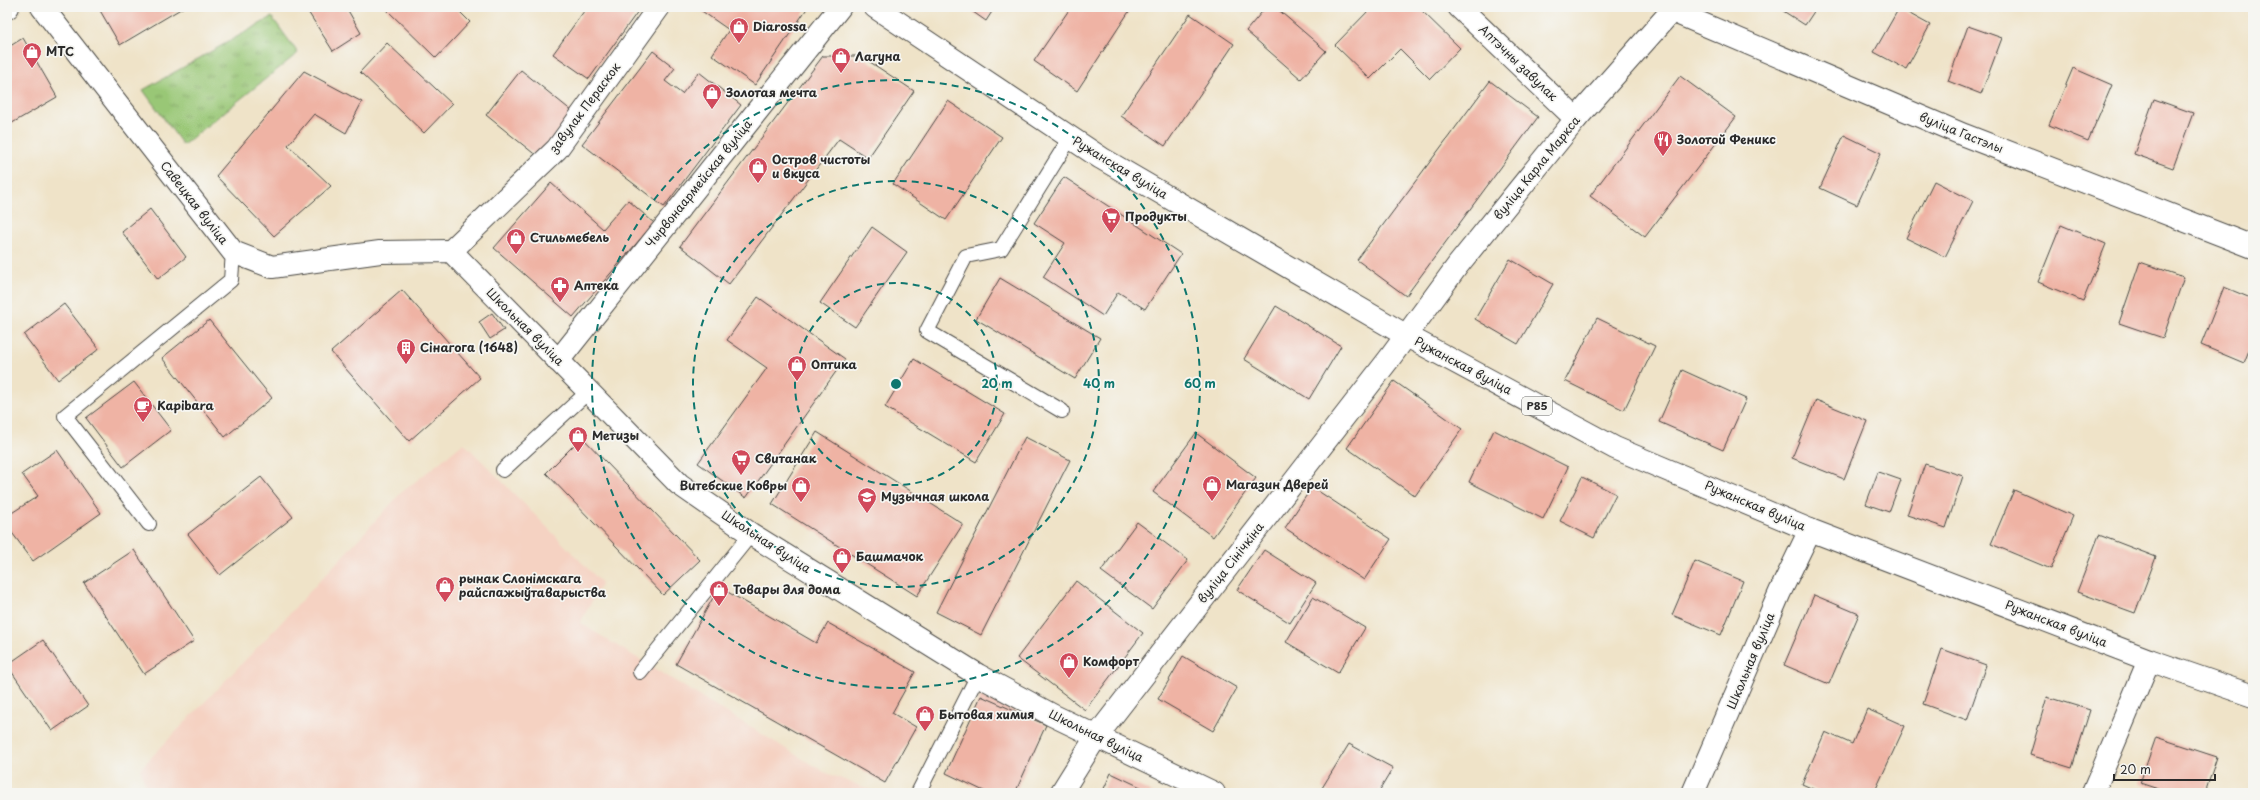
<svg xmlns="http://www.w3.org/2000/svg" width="2260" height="800" font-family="'Playpen Sans',sans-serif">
	<defs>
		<pattern id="grass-tufts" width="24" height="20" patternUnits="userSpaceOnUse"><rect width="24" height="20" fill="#99c776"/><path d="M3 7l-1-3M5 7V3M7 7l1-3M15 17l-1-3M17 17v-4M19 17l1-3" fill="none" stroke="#7da261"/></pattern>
	</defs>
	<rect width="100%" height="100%" fill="#f6f6f2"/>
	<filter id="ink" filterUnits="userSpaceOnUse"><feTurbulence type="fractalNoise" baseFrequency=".025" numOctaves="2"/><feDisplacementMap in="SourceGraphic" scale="8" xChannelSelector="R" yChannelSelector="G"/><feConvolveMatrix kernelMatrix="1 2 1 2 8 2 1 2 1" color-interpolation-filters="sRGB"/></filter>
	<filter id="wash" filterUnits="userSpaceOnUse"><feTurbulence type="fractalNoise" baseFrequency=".012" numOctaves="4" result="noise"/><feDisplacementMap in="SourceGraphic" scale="16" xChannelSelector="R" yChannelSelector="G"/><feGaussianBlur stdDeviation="0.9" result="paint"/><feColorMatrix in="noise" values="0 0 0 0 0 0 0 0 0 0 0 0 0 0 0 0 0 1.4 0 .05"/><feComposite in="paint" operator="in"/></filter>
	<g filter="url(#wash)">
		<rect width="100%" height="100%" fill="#efe3c8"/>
		<polygon fill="#f5d2c2" points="464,443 602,583 580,623 824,772 878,793 148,793 140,769 278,626 401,493"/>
		<polygon fill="url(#grass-tufts)" stroke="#627950" points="272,17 298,53 183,145 143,90"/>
		<g id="blocks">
			<g fill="#efb3a4">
				<polygon points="98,7 184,7 120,45"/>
				<polygon points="305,7 346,7 361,33 333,51"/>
				<polygon points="388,7 455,7 470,22 436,58 386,9"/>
				<polygon points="587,7 641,7 589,79 553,54"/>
				<polygon points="696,7 808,7 755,85 712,55 729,30"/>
				<polygon points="966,7 995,7 986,21"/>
				<polygon points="1071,7 1132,7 1077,91 1034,61"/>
				<polygon points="1266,7 1275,7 1326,51 1301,79 1246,31"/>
				<polygon points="1372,7 1418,7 1460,48 1430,79 1400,49 1370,79 1335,45"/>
				<polygon points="1777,7 1817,7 1805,25"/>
				<polygon points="1899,8 1930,25 1906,69 1874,52"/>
				<polygon points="1190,14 1234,44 1165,146 1121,116"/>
				<polygon points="1968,26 2002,38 1981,94 1948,81"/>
				<polygon points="23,38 57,97 7,126 7,48"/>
				<polygon points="387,43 452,104 424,133 360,72"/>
				<polygon points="653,51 675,68 665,81 682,94 699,72 741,105 664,207 582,144"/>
				<polygon points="823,56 861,56 914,91 868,158 839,139 729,284 680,246"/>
				<polygon points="2073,68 2112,85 2088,141 2049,125"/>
				<polygon points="521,70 573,112 538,157 486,115"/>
				<polygon points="304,71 362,102 346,133 314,114 288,145 331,186 274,236 216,176"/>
				<polygon points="1680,76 1736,117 1645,237 1590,196"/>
				<polygon points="1490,81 1538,117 1406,296 1357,260"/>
				<polygon points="2154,99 2193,113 2173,168 2134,154"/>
				<polygon points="948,101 1002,137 946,220 893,184"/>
				<polygon points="1844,135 1881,153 1857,205 1820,188"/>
				<polygon points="1064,177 1181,254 1145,309 1118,292 1103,316 1043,277 1065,243 1034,223"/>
				<polygon points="1934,181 1973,201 1945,257 1906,238"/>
				<polygon points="551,183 603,229 628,200 654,223 573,317 494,248"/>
				<polygon points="150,209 186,257 158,279 122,232"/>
				<polygon points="2061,225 2106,244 2083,301 2038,282"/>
				<polygon points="872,227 907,252 855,327 820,303"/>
				<polygon points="1510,259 1553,284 1518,344 1475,319"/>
				<polygon points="2140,262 2184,277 2163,338 2119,323"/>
				<polygon points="1000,278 1100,338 1075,379 976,319"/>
				<polygon points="2224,287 2253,299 2253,340 2244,363 2201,345"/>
				<polygon points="402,290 480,378 409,441 331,352"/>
				<polygon points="758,297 845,359 746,498 698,463 767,368 727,340"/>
				<polygon points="64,304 99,349 58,380 24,335"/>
				<polygon points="1276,306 1341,346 1309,399 1244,359"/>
				<polygon points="492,313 504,330 490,339 479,322"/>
				<polygon points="1597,318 1655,346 1624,410 1565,381"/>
				<polygon points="209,320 272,398 225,437 162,358"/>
				<polygon points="914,359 1005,414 976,462 885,407"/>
				<polygon points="1682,370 1746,399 1723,450 1659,422"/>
				<polygon points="1394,381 1462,429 1415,496 1347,448"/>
				<polygon points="134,382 171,430 123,467 86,418"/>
				<polygon points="1816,400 1867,421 1844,479 1792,458"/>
				<polygon points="1494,430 1568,467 1543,519 1469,482"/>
				<polygon points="817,432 963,524 917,596 772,504"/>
				<polygon points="1196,433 1256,478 1213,537 1153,492"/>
				<polygon points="582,437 700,560 663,595 546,473"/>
				<polygon points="1025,437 1070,460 981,635 936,612"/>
				<polygon points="57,450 101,513 33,561 7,526 7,516 38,496 22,474"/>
				<polygon points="1925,464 1963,476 1946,528 1907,515"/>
				<polygon points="1878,472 1901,480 1889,512 1866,504"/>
				<polygon points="261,477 293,517 220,575 188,534"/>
				<polygon points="1582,477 1616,494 1594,538 1560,521"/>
				<polygon points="1312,487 1391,539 1364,580 1285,528"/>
				<polygon points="2014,490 2073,516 2051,569 1991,544"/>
				<polygon points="1137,522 1188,560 1152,609 1101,571"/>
				<polygon points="2099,535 2156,557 2135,613 2077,592"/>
				<polygon points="134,550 194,641 144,674 84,583"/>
				<polygon points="1264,550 1316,583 1290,623 1237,590"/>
				<polygon points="1695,561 1743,581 1721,635 1672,615"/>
				<polygon points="1076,581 1143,633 1085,710 1017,658"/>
				<polygon points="719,587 816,643 828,623 915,672 892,713 916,727 885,783 676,664"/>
				<polygon points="1814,595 1859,614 1829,684 1784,665"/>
				<polygon points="1313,597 1365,628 1338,673 1286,642"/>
				<polygon points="43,640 88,706 52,731 7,665"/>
				<polygon points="1942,649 1986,665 1967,720 1923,704"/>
				<polygon points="1183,656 1237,688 1213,731 1158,699"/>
				<polygon points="981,696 1046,725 1015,793 988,793 946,773"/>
				<polygon points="2047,697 2090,710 2072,768 2030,755"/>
				<polygon points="1867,709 1905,726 1874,793 1822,793 1802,784 1825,732 1852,744"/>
				<polygon points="2156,737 2217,757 2205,793 2170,793 2140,783"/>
				<polygon points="1349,744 1393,768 1378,793 1330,793 1322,788"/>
				<polygon points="1111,773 1153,793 1102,793"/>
			</g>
		</g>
	</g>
	<g filter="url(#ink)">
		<use href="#blocks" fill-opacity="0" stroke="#484743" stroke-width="1"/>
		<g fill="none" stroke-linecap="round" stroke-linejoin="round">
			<defs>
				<g id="lane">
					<polyline points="1062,411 927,331 966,256 1001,249 1070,138"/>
					<polyline points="503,470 589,391"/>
					<polyline points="149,524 65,416 231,280 233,252"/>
					<polyline points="640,672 751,534"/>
					<polyline points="918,793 978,675"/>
				</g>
				<g id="street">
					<polyline points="42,7 233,252 272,267 380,252 451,251 679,484 751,534 978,675 1052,715 1214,793"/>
					<polyline points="1459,7 1576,119"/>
					<polyline points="1672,11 1964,135 2253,247"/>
					<polyline points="451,251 557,149 659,7"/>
					<polyline points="558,361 840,7"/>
					<polyline points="1693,793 1780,592 1810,530"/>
					<polyline points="2093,793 2149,660"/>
				</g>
				<polyline id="secondary" points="1061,793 1096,737 1389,359 1458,265 1576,119 1675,7"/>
				<g id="primary">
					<polyline points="875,7 1101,158 1407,336 1615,448 1810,530 2149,660 2253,696"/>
					<polyline points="7,8 8,7"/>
				</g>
			</defs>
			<use href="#lane" stroke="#484743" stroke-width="16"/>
			<use href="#street" stroke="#484743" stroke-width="24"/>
			<use href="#secondary" stroke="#484743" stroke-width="24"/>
			<use href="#primary" stroke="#484743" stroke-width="24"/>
			<use href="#lane" stroke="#fff" stroke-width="14"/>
			<use href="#street" stroke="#fff" stroke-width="22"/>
			<use href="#secondary" stroke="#fff" stroke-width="22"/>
			<use href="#primary" stroke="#fff" stroke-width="22"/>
		</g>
	</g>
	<g fill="none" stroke="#0f766e" stroke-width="2" stroke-dasharray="7 5">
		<circle cx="896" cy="384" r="101"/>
		<circle cx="896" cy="384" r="203"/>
		<circle cx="896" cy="384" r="304"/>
	</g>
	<defs>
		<symbol id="shop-pin" viewBox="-11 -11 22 30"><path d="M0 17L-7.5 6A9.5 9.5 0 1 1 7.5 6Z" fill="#d1495b" stroke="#f6f6f2"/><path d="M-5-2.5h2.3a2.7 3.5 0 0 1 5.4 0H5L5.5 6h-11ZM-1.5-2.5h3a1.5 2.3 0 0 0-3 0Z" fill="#fff"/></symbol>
		<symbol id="restaurant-pin" viewBox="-11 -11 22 30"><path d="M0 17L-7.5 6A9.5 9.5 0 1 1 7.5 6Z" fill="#d1495b" stroke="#f6f6f2"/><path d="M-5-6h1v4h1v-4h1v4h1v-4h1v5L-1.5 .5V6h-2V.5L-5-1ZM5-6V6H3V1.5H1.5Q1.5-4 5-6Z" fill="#fff"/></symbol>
		<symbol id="supermarket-pin" viewBox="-11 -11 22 30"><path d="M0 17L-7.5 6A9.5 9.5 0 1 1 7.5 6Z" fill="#d1495b" stroke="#f6f6f2"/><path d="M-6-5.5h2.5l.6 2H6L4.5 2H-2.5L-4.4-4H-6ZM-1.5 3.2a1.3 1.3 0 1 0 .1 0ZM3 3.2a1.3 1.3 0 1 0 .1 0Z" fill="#fff"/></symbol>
		<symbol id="pharmacy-pin" viewBox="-11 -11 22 30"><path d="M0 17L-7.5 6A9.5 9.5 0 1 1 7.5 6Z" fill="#d1495b" stroke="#f6f6f2"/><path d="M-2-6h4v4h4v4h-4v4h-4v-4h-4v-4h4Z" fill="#fff"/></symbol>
		<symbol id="building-pin" viewBox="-11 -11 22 30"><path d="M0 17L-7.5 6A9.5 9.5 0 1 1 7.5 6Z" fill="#d1495b" stroke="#f6f6f2"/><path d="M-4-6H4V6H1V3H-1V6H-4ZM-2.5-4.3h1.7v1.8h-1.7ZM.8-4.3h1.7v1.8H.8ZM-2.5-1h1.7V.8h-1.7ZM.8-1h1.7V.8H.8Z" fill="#fff"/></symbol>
		<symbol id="cafe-pin" viewBox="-11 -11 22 30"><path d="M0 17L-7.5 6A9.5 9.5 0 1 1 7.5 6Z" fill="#d1495b" stroke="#f6f6f2"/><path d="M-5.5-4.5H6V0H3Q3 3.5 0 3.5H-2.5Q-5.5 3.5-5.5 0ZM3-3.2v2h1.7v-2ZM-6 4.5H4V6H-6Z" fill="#fff"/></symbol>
		<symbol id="school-pin" viewBox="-11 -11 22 30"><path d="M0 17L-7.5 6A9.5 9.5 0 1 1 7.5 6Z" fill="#d1495b" stroke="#f6f6f2"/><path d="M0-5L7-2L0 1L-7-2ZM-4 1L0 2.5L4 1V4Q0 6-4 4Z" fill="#fff"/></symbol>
	</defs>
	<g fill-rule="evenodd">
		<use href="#shop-pin" x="728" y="16" width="22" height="30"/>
		<use href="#shop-pin" x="21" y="41" width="22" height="30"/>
		<use href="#shop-pin" x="830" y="46" width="22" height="30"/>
		<use href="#shop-pin" x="701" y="82" width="22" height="30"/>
		<use href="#restaurant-pin" x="1652" y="129" width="22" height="30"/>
		<use href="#shop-pin" x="747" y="156" width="22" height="30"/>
		<use href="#supermarket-pin" x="1100" y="206" width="22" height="30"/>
		<use href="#shop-pin" x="505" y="227" width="22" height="30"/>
		<use href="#pharmacy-pin" x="549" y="275" width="22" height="30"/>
		<use href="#building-pin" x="395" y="337" width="22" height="30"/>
		<use href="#shop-pin" x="786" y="354" width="22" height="30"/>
		<use href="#cafe-pin" x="132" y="395" width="22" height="30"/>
		<use href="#shop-pin" x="567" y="425" width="22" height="30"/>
		<use href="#supermarket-pin" x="730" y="448" width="22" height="30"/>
		<use href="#shop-pin" x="1201" y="474" width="22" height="30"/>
		<use href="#shop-pin" x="790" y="475" width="22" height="30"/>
		<use href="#school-pin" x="856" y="486" width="22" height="30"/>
		<use href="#shop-pin" x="831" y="546" width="22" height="30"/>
		<use href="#shop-pin" x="434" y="575" width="22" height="30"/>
		<use href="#shop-pin" x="708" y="579" width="22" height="30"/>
		<use href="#shop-pin" x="1058" y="651" width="22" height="30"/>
		<use href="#shop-pin" x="914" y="704" width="22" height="30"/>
	</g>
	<g text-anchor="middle" stroke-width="3.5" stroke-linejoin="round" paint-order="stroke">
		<rect fill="#f6f6f2" stroke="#686867" stroke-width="1" x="1522" y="397" width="30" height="18" rx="3"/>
		<g font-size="11" font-weight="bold" fill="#2b2b2b">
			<text x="1537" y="410">Р85</text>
		</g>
		<g font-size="12" font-weight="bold" fill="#2b2b2b" stroke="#f6f6f2" text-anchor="start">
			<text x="753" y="31">Diarossa</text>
			<text x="46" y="56">МТС</text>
			<text x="855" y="61">Лагуна</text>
			<text x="726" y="97">Золотая мечта</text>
			<text x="1677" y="144">Золотой Феникс</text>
			<text x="772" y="164">Остров чистоты<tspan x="772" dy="14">и вкуса</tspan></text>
			<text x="1125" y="221">Продукты</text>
			<text x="530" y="242">Стильмебель</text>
			<text x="574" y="290">Аптека</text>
			<text x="420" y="352">Сінагога (1648)</text>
			<text x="811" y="369">Оптика</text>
			<text x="157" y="410">Kapibara</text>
			<text x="592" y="440">Метизы</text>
			<text x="755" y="463">Свитанак</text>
			<text x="1226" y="489">Магазин Дверей</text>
			<text x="787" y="490" text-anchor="end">Витебские Ковры</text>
			<text x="881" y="501">Музычная школа</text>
			<text x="856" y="561">Башмачок</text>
			<text x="459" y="583">рынак Слонімскага<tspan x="459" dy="14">райспажыўтаварыства</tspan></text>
			<text x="733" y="594">Товары для дома</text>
			<text x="1083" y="666">Комфорт</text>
			<text x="939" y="719">Бытовая химия</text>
		</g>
		<g font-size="12" fill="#2b2b2b" stroke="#f6f6f2">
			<text transform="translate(1518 63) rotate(44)" y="4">Аптэчны завулак</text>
			<text transform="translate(585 108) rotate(-53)" y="4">завулак Пераскок</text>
			<text transform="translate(1961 133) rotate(22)" y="4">вуліца Гастэлы</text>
			<text transform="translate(1120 168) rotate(31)" y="4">Ружанская вуліца</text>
			<text transform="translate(1537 168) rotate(-51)" y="4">вуліца Карла Маркса</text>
			<text transform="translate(699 184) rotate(-51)" y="4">Чырвонаармейская вуліца</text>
			<text transform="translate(194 203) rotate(52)" y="4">Савецкая вуліца</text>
			<text transform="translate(525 327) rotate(45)" y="4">Школьная вуліца</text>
			<text transform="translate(1463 366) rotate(28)" y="4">Ружанская вуліца</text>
			<text transform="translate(1755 506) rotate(23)" y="4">Ружанская вуліца</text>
			<text transform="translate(766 542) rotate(33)" y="4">Школьная вуліца</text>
			<text transform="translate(1231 563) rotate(-52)" y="4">вуліца Сінічкіна</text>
			<text transform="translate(2056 624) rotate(21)" y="4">Ружанская вуліца</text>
			<text transform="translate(1751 661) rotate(-67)" y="4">Школьная вуліца</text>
			<text transform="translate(1096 736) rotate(26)" y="4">Школьная вуліца</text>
		</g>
	</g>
	<circle cx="896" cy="384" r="6" fill="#0f766e" stroke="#f6f6f2" stroke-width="2"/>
	<g font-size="12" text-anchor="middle" font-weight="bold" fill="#0f766e" stroke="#f6f6f2" stroke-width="3.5" stroke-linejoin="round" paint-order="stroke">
		<text x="997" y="388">20 m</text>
		<text x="1099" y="388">40 m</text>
		<text x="1200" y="388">60 m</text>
	</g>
	<rect width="2260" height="800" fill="none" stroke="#f6f6f2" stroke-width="24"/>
	<path d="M2114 774v6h101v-6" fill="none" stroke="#2b2b2b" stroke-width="2"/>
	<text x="2120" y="774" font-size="12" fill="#2b2b2b" stroke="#f6f6f2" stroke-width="3" paint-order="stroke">20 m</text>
</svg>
